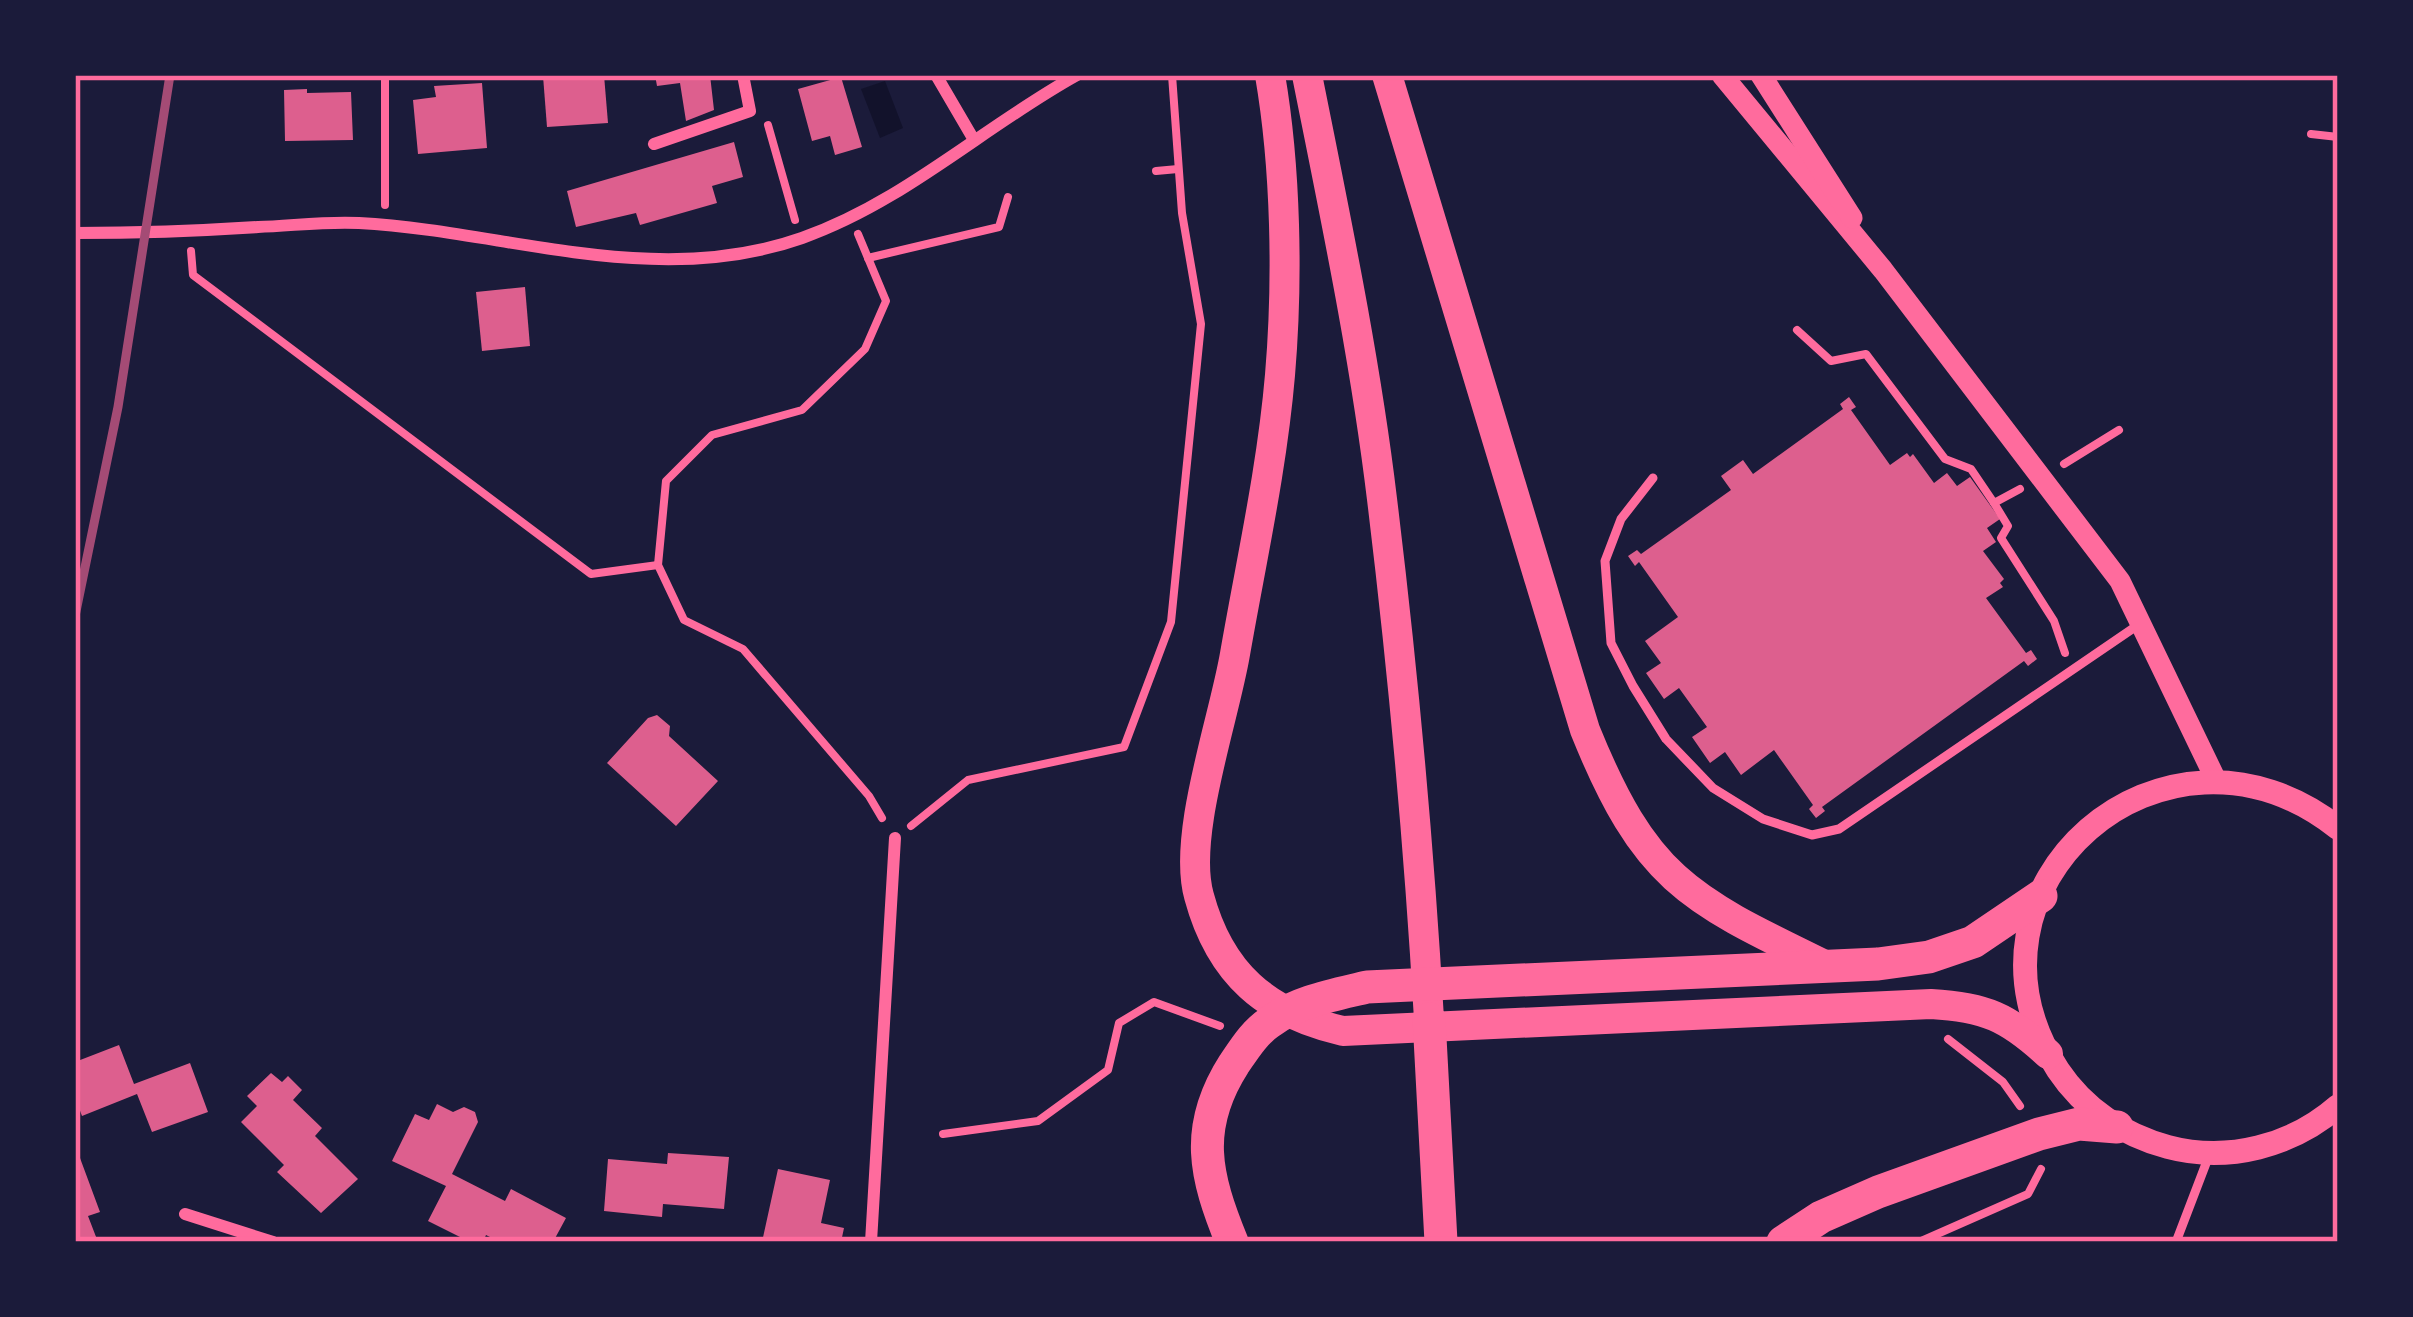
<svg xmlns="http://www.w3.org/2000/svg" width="2413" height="1317" font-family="'Noto Sans',sans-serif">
	<rect width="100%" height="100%" fill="#1b1b3a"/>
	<polygon fill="#12122b" points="885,81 903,128 880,138 861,89"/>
	<g fill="#dd5f8e">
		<polygon points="554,75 604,75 608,123 547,127 543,76"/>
		<polygon points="655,75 710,75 714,110 686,121 680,83 657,86"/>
		<polygon points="841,77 862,147 835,155 830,136 812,141 798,89"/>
		<polygon points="482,83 487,148 418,154 413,100 436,97 434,86"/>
		<polygon points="307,89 307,93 351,92 353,140 285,141 284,90"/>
		<polygon points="734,142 743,177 712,186 717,203 640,225 636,213 576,227 567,191"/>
		<polygon points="525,287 530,346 482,351 476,292"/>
		<polygon points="1849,397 1856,407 1851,410 1890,465 1907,453 1910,457 1913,454 1934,483 1947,473 1957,486 1970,477 2000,519 1987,528 1996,542 1983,551 2004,579 2000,583 2003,587 1986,598 2026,653 2031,650 2037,659 2028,666 2024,661 1822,807 1825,811 1816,818 1809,809 1813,805 1774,750 1741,775 1725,752 1710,763 1692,737 1707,727 1679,688 1664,699 1646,673 1661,663 1645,641 1678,617 1639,562 1635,566 1628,556 1637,550 1641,554 1731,490 1721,476 1743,460 1753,474 1843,409 1840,404"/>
		<polygon points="657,715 670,726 669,736 718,781 676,826 607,763 648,718"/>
		<polygon points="119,1045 134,1084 190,1063 208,1112 152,1132 137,1094 82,1116 75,1097 75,1062"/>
		<polygon points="271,1073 282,1082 288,1076 302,1090 293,1100 322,1128 315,1136 358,1179 321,1213 277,1172 284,1165 241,1122 257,1106 247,1096"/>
		<polygon points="437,1104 453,1112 464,1107 475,1112 478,1122 452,1174 505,1201 511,1189 566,1218 553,1242 500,1242 486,1235 483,1242 470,1242 428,1221 446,1186 392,1161 415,1114 429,1120"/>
		<polygon points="668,1153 729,1157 724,1209 663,1204 662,1217 604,1211 608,1159 667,1164"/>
		<polygon points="80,1158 100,1212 88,1216 98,1242 75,1242 75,1160"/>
		<polygon points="778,1169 830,1180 821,1223 844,1228 841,1242 762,1242"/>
	</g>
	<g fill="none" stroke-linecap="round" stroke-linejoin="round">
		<g stroke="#ff6b9d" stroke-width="8">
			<polyline points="768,125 795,220"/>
			<polyline points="2311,134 2338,137"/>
			<polyline points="1156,171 1178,169"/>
			<polyline points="385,205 385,75"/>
			<polyline points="858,234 886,301 865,349 802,410 712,435 666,481 658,565 684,620 743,649 869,796 882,818"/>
			<polyline points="191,251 193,275 591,574 658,565"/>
			<polyline points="868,258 999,227 1008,197"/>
			<polyline points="1797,330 1831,361 1866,354 1945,459 1971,469 1994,503 2020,489"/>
			<polyline points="2064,464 2119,430"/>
			<polyline points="1994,503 2008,526 2001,538 2054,621 2065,653"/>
			<polyline points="911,826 968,780 1124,747 1171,622 1201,324 1182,213 1172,75"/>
			<polyline points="1948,1039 2003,1082 2020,1106"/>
			<polyline points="943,1134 1038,1121 1108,1070 1119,1023 1154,1002 1220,1026"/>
			<polyline points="1919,1242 2028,1194 2041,1169"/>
		</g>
		<g stroke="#ff6b9d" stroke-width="9">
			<polyline points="1653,478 1621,519 1605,561 1611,643 1633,686 1666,739 1713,788 1763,819 1812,835 1839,829 2141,623"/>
			<polyline points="2176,1242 2210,1153"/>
		</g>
		<g stroke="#ff6b9d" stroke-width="12">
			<polyline points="936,75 974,140"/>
			<polyline points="654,144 750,111 743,75"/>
			<path d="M75 233C136 233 197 231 258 227 291 226 326 221 359 223 506 231 655 290 802 238 904 202 983 127 1077 75"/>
			<polyline points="185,1214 273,1242"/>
			<polyline points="871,1242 895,838"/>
		</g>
		<g stroke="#ff6b9d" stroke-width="21">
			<polyline points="1722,75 1883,270 2120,581 2216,780"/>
			<polyline points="1761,75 1852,218"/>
		</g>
		<path stroke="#ff6b9d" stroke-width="24" d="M2338 828C2164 691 1940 888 2058 1070 2084 1109 2123 1135 2168 1147 2228 1163 2292 1146 2338 1106"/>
		<g stroke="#ff6b9d" stroke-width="30">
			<path d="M1270 75C1286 168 1288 281 1280 375 1272 469 1251 562 1235 654 1224 719 1182 836 1199 896 1220 974 1266 1013 1343 1031L1931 1004C1985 1007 2008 1017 2048 1054"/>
			<path d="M1307 75C1335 215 1365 357 1382 499 1403 671 1419 845 1429 1019"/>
			<path d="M1387 75 1585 730C1646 881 1689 899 1829 967"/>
		</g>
		<g stroke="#ff6b9d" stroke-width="33">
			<polyline points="1429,1019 1441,1242"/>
			<path d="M1232 1242C1205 1176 1193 1128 1234 1064 1245 1048 1254 1033 1270 1022 1298 1001 1334 995 1367 987L1878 964 1929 957 1973 942 2041 896"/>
			<polyline points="1783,1242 1821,1217 1878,1192 2039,1134 2079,1124 2117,1127"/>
		</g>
		<polyline stroke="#a44b75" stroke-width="9" points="75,616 118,407 170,75"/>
	</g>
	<rect width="2413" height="1317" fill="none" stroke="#1b1b3a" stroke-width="156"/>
	<rect x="78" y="78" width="2257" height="1161" fill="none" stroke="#ff6b9d" stroke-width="4.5"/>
</svg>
